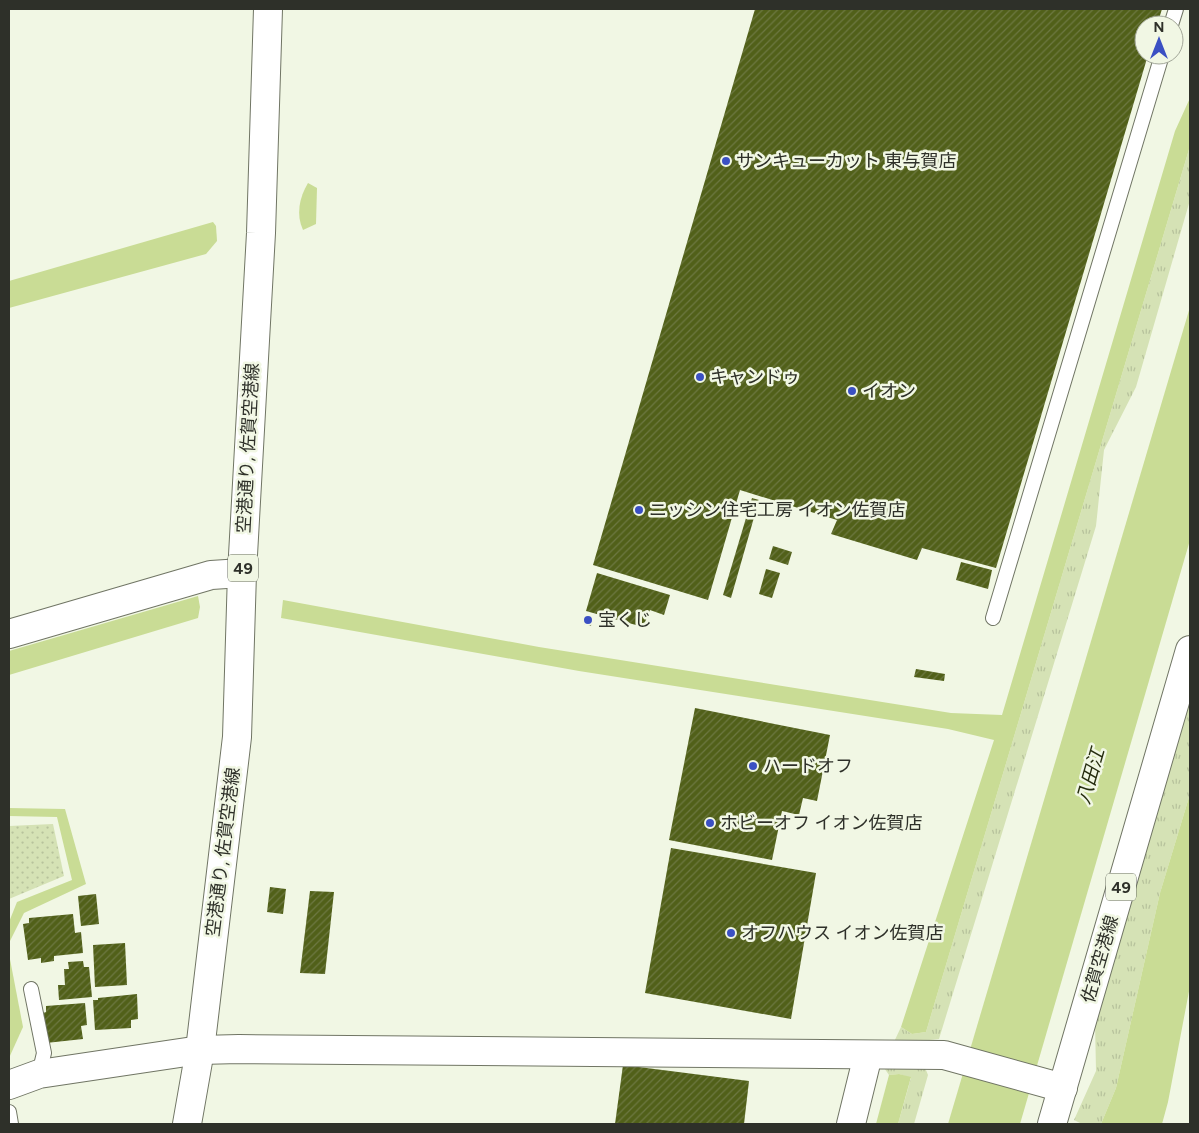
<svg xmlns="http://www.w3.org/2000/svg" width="1199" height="1133" font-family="Figtree,'Noto Sans JP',sans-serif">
	<defs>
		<pattern id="grass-tufts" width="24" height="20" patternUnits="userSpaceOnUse" patternTransform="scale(1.25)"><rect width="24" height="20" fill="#d5e2b5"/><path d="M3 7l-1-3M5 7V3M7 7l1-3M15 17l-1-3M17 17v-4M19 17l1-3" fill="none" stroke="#b7c29c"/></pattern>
		<pattern id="garden-dots" width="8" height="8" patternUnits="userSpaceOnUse" patternTransform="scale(1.25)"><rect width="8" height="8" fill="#d5e2b5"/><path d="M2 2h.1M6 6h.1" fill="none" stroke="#b7c29c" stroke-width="1.8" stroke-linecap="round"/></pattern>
		<pattern id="building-hatch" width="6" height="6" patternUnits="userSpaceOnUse" patternTransform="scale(1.25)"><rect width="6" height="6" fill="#516019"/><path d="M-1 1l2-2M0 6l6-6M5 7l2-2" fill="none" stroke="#6d7842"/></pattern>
	</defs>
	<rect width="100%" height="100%" fill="#f1f7e4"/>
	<g fill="url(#grass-tufts)">
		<polygon points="1190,146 1190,200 1136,387 1104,450 1096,526 939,1039 893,1044 901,1027 912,1034 926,1032"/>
		<polygon points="1190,697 1190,794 1160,893 1116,1088 1101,1124 1082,1124 1074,1120 1096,1071 1095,1022"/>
		<polygon points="882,1065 924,1065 928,1075 914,1124 898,1124 911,1078 899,1074 889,1075"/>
	</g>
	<polygon fill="url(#garden-dots)" points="53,824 64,876 9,899 9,826"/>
	<g fill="#c9dc95">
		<polygon points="1190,98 1190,146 926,1032 912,1034 901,1027 994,740 948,729 579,671 281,618 283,600 539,647 951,713 1002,715 1175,131"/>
		<path d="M308 183 317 188 316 224 303 230C296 215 299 198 308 183Z"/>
		<polygon points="213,222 216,226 217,241 206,254 9,308 9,281"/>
		<polygon points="1190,307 1190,540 1020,1124 948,1124"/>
		<polygon points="198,596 200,607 198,618 9,675 9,651"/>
		<polygon points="1190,794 1190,986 1168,1102 1162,1124 1101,1124 1116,1088 1160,893"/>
		<polygon points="9,808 65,809 86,884 24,913 9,943 9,922 17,902 72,880 57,817 9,816"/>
		<polygon points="9,954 23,1027 9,1058"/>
		<polygon points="899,1074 911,1077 898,1124 876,1124 889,1075"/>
	</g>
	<g fill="url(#building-hatch)">
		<polygon points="755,9 1162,9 1157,25 1144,25 1144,55 1148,55 996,568 922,548 917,560 831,534 837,520 740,490 708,600 593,565"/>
		<polygon points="752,498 759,500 731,598 723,595"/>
		<polygon points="773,546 792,552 788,565 769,559"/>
		<polygon points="961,562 992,570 988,589 956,580"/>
		<polygon points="766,569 780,573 772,598 759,594"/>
		<polygon points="597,573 670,595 664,615 650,610 643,627 586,611"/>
		<polygon points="586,615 592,617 591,626 584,624"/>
		<polygon points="916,669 945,674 944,681 914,677"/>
		<polygon points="695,708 830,735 817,801 803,798 799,815 782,811 772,860 669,840"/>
		<polygon points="671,848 816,873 791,1019 645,993"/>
		<polygon points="270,887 286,889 283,914 267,912"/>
		<polygon points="310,891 334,892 325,974 300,973"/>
		<polygon points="96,894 99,924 81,926 78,896"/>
		<polygon points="73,914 75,933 81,932 83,953 54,956 54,961 41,963 41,958 28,960 23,924 29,923 29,918"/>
		<polygon points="125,943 127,985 95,987 93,945"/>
		<polygon points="83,961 84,967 89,967 92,997 59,1000 58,985 65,985 64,969 69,969 68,962"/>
		<polygon points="137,994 138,1019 131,1020 131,1028 95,1030 93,1000 98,1000 98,998"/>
		<polygon points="85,1003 87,1025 81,1026 83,1039 46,1043 43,1013 46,1012 46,1006"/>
		<polygon points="623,1065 749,1081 744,1124 615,1124"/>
	</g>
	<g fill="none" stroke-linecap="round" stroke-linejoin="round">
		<defs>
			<g id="lane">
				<polyline points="1171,25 1176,9"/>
				<polyline points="993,618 1162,55"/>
				<polyline points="31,989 44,1053 39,1074"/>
				<polyline points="9,1112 11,1124"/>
			</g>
			<g id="street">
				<polyline points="9,634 211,575 242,573"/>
				<polyline points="9,1085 39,1074 200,1050 239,1049 944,1055 1063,1088"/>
				<polyline points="851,1124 868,1055"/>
			</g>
			<g id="primary">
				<polyline points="187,1124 200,1050 237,737 242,573 261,233 268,9"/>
				<polyline points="1052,1124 1190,650"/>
			</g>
		</defs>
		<use href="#lane" stroke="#707564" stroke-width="16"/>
		<use href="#street" stroke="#707564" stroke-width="30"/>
		<use href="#primary" stroke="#707564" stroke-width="30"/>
		<use href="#lane" stroke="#fff" stroke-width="14"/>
		<use href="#street" stroke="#fff" stroke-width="28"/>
		<use href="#primary" stroke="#fff" stroke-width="28"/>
	</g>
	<g fill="#3b50c3" stroke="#f1f7e4" stroke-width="2">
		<circle cx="726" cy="161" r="5"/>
		<circle cx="700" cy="377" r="5"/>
		<circle cx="852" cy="391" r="5"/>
		<circle cx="639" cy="510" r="5"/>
		<circle cx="588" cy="620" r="5"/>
		<circle cx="753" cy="766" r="5"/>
		<circle cx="710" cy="823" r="5"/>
		<circle cx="731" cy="933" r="5"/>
	</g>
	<g text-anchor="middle" stroke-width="5" stroke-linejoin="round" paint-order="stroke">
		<g fill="#f1f7e4" stroke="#686c61" stroke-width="1">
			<rect x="228" y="554.5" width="30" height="27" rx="4"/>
			<rect x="1106" y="873.5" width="30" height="27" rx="4"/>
		</g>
		<g font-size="16" font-weight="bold" fill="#2e3029">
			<text x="243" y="574">49</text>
			<text x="1121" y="893">49</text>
		</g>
		<g font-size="18" fill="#2e3029" stroke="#f1f7e4" text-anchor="start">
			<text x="736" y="167">サンキューカット 東与賀店</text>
			<text x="710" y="383">キャンドゥ</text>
			<text x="862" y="397">イオン</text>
			<text x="649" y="516">ニッシン住宅工房 イオン佐賀店</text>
			<text x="598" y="626">宝くじ</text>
			<text x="763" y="772">ハードオフ</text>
			<text x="720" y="829">ホビーオフ イオン佐賀店</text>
			<text x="741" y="939">オフハウス イオン佐賀店</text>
		</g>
		<g font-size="18" fill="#2e3029" stroke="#f1f7e4">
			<text transform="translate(248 448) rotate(-87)" y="6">空港通り, 佐賀空港線</text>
			<text transform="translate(223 852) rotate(-83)" y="6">空港通り, 佐賀空港線</text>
			<text transform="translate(1100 959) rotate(-74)" y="6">佐賀空港線</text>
		</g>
		<g font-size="19" font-style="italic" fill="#272e10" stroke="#f1f7e4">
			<text transform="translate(1090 776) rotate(-74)" y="7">八田江</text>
		</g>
	</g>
	<rect width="1199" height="1133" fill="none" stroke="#2e3029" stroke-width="20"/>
	<g transform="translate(1159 40)"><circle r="24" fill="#f1f7e4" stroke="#a3a799"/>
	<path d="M0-4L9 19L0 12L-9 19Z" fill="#3b50c3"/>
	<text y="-8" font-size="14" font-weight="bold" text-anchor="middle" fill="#2e3029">N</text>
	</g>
</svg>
